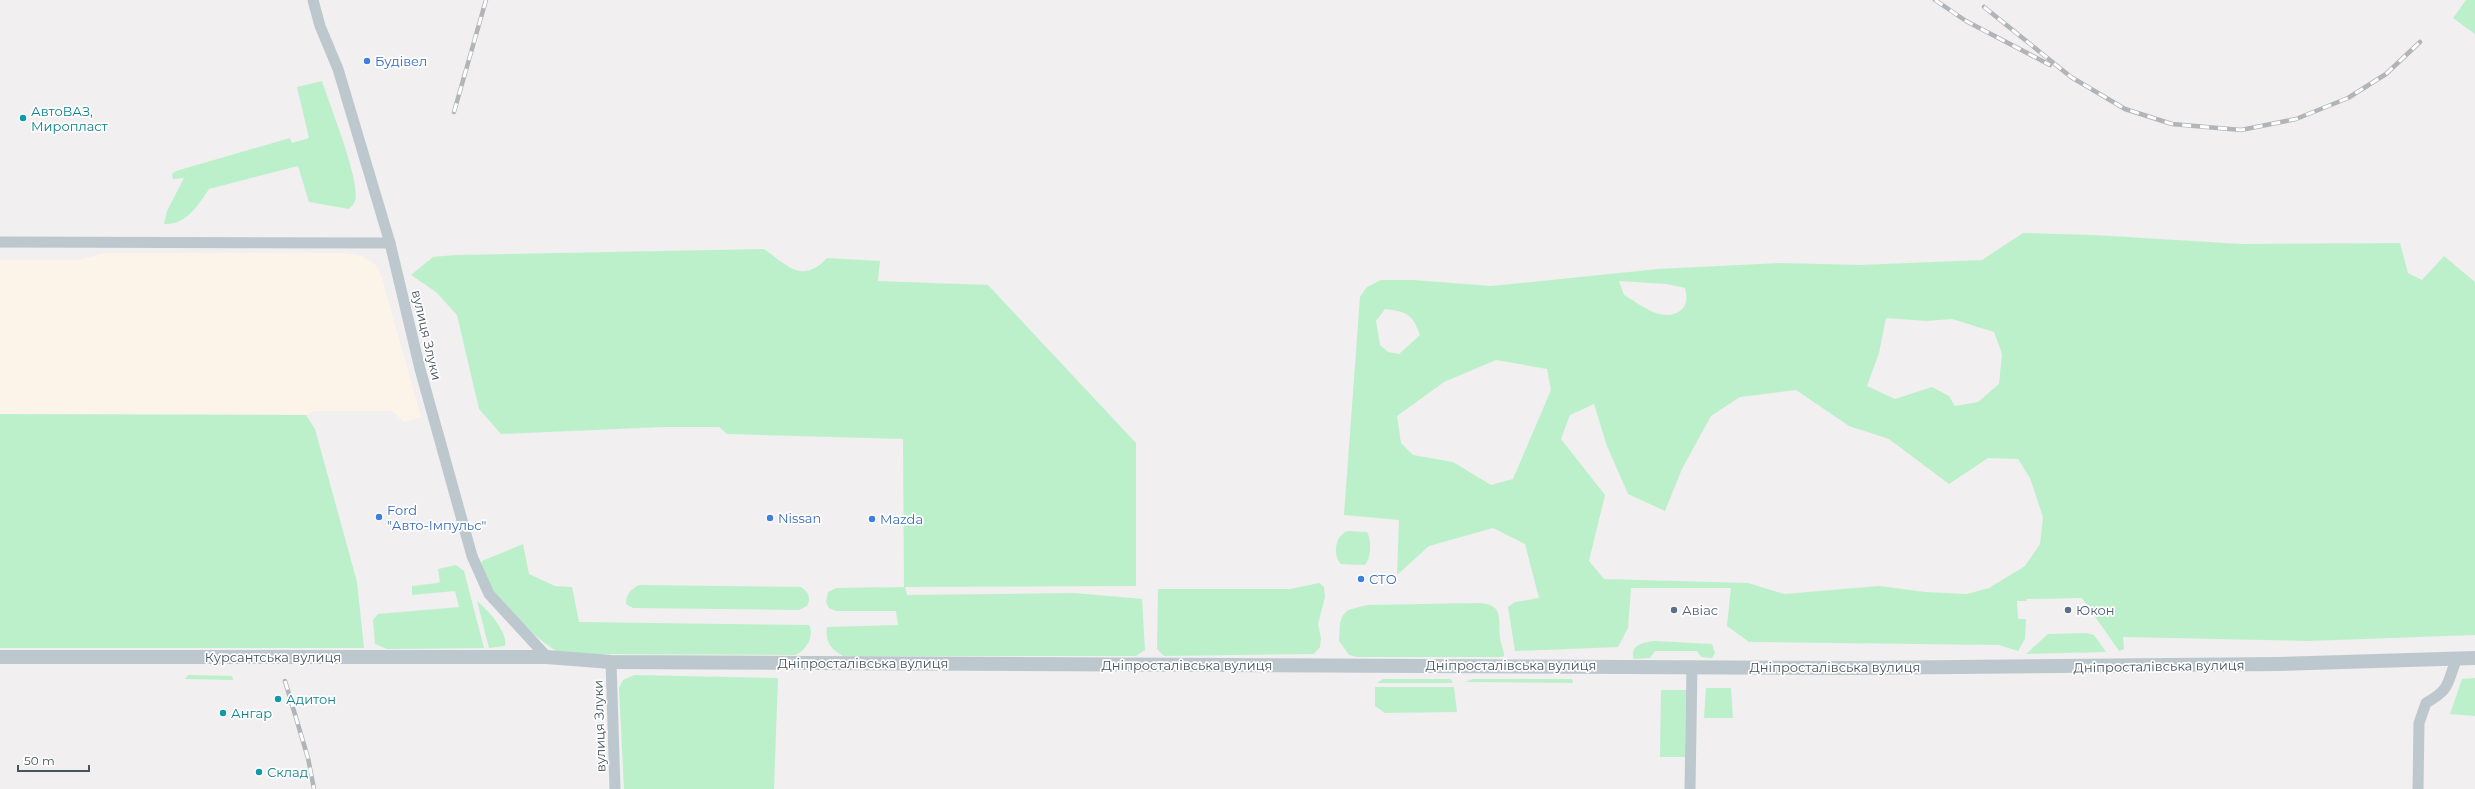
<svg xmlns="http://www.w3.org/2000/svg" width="2475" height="789" font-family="Montserrat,sans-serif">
	<rect width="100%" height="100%" fill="#f1efef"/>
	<polygon fill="#fcf4e8" points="104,253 344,253 362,256 377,266 381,275 421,417 404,422 392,411 313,411 306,415 0,414 0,260 79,260"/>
	<g fill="#bcf0cb" fill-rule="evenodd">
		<polygon points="2466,0 2475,0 2475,34 2453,18"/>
		<path d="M322 81C329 104 361 181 355 201 354 204 351 207 349 209L309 202 298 166 209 189C198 205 187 225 164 224L167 211 184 178 173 179 172 174 176 171 290 138 292 143 309 138 297 87Z"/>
		<path d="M2023 233 2094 235 2241 244 2400 243 2408 273 2422 280 2444 256 2475 282V635L2308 641 2123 637 2124 649 2119 651 2082 598 2027 599 2026 601H2017L2018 619H2026L2025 639 2018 651 1999 645 1749 642 1727 626 1731 588H1631L1628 628 1618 647 1515 651 1508 607 1515 602 1539 598 1525 544 1493 528 1429 546 1397 575 1399 520 1344 515 1360 297 1367 287 1381 280H1413L1491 286 1658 269 1782 263 1860 265 1982 260ZM1619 281 1667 284 1685 288C1687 297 1688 305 1680 311 1662 323 1641 305 1624 295ZM1385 309C1407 312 1412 313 1420 335L1399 354 1388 352 1380 345 1376 321ZM1886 318 1926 321 1952 319 1994 332 2002 354 1999 384 1978 402 1955 406 1949 396 1932 387 1895 399 1867 386 1879 353ZM1496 360 1547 369 1551 390 1513 479 1491 485 1453 462 1413 455 1401 443 1397 416 1444 382ZM1796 390 1849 426 1889 439 1949 484 1988 458 2018 459 2030 478 2043 517 2040 544 2025 566 1989 588 1967 594 1925 592 1879 586 1784 594 1748 583 1604 579 1589 561 1605 495 1561 439 1570 415 1594 404 1607 446 1628 494 1665 511 1682 469 1711 416 1740 397Z"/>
		<path d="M764 249C787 265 802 285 827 258L880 261 878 281 988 285 1136 443V586L905 587 907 595 1075 593 1142 599 1145 650 1136 656H843C830 649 825 641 827 627L898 625 896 611H836L829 608 826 602 828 592 836 588 904 587 903 439 727 434 719 427H663L501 434 479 409 457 315 436 292 411 275 433 257 455 255Z"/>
		<polygon points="0,414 306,415 315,429 357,582 364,648 0,648"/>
		<path d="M1348 531 1367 532C1372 540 1371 558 1365 565L1341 564C1332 555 1335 535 1348 531Z"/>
		<path d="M523 544 529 574 555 586 572 587 579 622 809 625C815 636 806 651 795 655L573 654C569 654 562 654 558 652 536 639 478 589 482 561Z"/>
		<polygon points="456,565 464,571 484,648 387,649 375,644 373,620 378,614 459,607 455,591 412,595 412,586 437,583 440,582 438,569"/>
		<polygon points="1319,583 1324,587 1325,597 1318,624 1321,638 1320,647 1314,654 1164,656 1157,649 1158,589 1290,589"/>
		<path d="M639 585 801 587C809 593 811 597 807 606L799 610 633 608 626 604C626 594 630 590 639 585Z"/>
		<path d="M477 601C487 609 508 632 505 646L489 648Z"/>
		<path d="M1479 603C1504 605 1498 617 1500 637 1500 643 1504 649 1504 656L1501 657H1357L1349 655 1339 641 1340 623 1343 615 1348 610 1367 605Z"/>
		<polygon points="2086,633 2094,635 2106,652 2026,654 2048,634"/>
		<path d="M1654 641 1712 644 1715 653 1712 658 1701 657 1697 651H1655L1650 658 1634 659C1629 646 1643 642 1654 641Z"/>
		<polygon points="188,675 232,676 233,680 185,679"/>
		<polygon points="634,675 778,678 774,789 624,789 619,688 623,680"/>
		<polygon points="2475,678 2475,716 2450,714 2462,679"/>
		<polygon points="1383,679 1451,679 1453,683 1377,683"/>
		<polygon points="1473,679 1572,679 1573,683 1465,682"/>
		<polygon points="1375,687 1454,687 1457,712 1385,713 1375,706"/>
		<polygon points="1706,688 1731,688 1733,718 1704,718"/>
		<polygon points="1661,690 1686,690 1685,757 1660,757"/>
	</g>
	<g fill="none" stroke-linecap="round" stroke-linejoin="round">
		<g stroke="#bcc8ce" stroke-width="11">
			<polyline points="313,0 320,26 338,69 390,243 420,369 472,556 489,594 547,657"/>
			<polyline points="0,242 390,243"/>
			<polyline points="611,662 615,789"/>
			<polyline points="1690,789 1692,666"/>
			<path d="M2418 789 2419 723 2426 703C2452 688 2446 684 2457 658"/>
		</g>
		<polyline stroke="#bcc8ce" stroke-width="14" points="0,657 547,657 611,662 1855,668 2278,664 2475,658"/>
		<defs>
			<g id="rail">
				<polyline points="1935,0 1966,21 2050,65"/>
				<polyline points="1984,7 2071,77 2125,109 2172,124 2241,130 2296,119 2348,98 2386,74 2420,42"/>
				<polyline points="454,112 486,0"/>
				<polyline points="285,681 308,758 314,789"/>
			</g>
		</defs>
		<use href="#rail" stroke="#b1b5b9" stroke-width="4.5"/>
		<use href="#rail" stroke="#fff" stroke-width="3" stroke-dasharray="9" stroke-linecap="butt"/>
	</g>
	<g fill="#3f7fe0" stroke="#fff" stroke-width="1.5">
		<circle cx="367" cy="61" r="4"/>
		<circle cx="379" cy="517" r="4"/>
		<circle cx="770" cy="518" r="4"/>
		<circle cx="872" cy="519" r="4"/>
		<circle cx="1361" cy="579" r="4"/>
	</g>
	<g fill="#0f9aa8" stroke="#fff" stroke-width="1.5">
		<circle cx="23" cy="118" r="4"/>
		<circle cx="278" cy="699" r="4"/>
		<circle cx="223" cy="713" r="4"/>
		<circle cx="259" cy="772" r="4"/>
	</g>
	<g fill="#5c6f8a" stroke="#fff" stroke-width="1.5">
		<circle cx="1674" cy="610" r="4"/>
		<circle cx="2068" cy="610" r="4"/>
	</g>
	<g text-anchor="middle" stroke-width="3.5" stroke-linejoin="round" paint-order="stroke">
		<g font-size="13" fill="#366cbe" stroke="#fff" text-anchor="start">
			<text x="375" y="66">Будівел</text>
			<text x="387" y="515">Ford<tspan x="387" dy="15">"Авто-Імпульс"</tspan></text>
			<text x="778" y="523">Nissan</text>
			<text x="880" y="524">Mazda</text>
			<text x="1369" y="584">СТО</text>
		</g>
		<g font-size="13" fill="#0d838f" stroke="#fff" text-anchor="start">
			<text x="31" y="116">АвтоВАЗ,<tspan x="31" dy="15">Миропласт</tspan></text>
			<text x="286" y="704">Адитон</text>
			<text x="231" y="718">Ангар</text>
			<text x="267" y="777">Склад</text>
		</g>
		<g font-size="13" fill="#46545d" stroke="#fff">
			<text transform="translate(427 335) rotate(77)" y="5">вулиця Злуки</text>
			<text x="273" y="662">Курсантська вулиця</text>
			<text x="863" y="668">Дніпросталівська вулиця</text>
			<text x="1187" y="670">Дніпросталівська вулиця</text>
			<text x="1511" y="670">Дніпросталівська вулиця</text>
			<text transform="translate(2159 666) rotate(-1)" y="5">Дніпросталівська вулиця</text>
			<text x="1835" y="672">Дніпросталівська вулиця</text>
			<text transform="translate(599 726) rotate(-92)" y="5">вулиця Злуки</text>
		</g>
		<g font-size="13" fill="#4e5e75" stroke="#fff" text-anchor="start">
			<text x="1682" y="615">Авіас</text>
			<text x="2076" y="615">Юкон</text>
		</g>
	</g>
	<path d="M18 765v6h71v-6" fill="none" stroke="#46545d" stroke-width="2"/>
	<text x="24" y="765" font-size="12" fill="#46545d" stroke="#ffffff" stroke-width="3" paint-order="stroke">50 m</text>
</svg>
